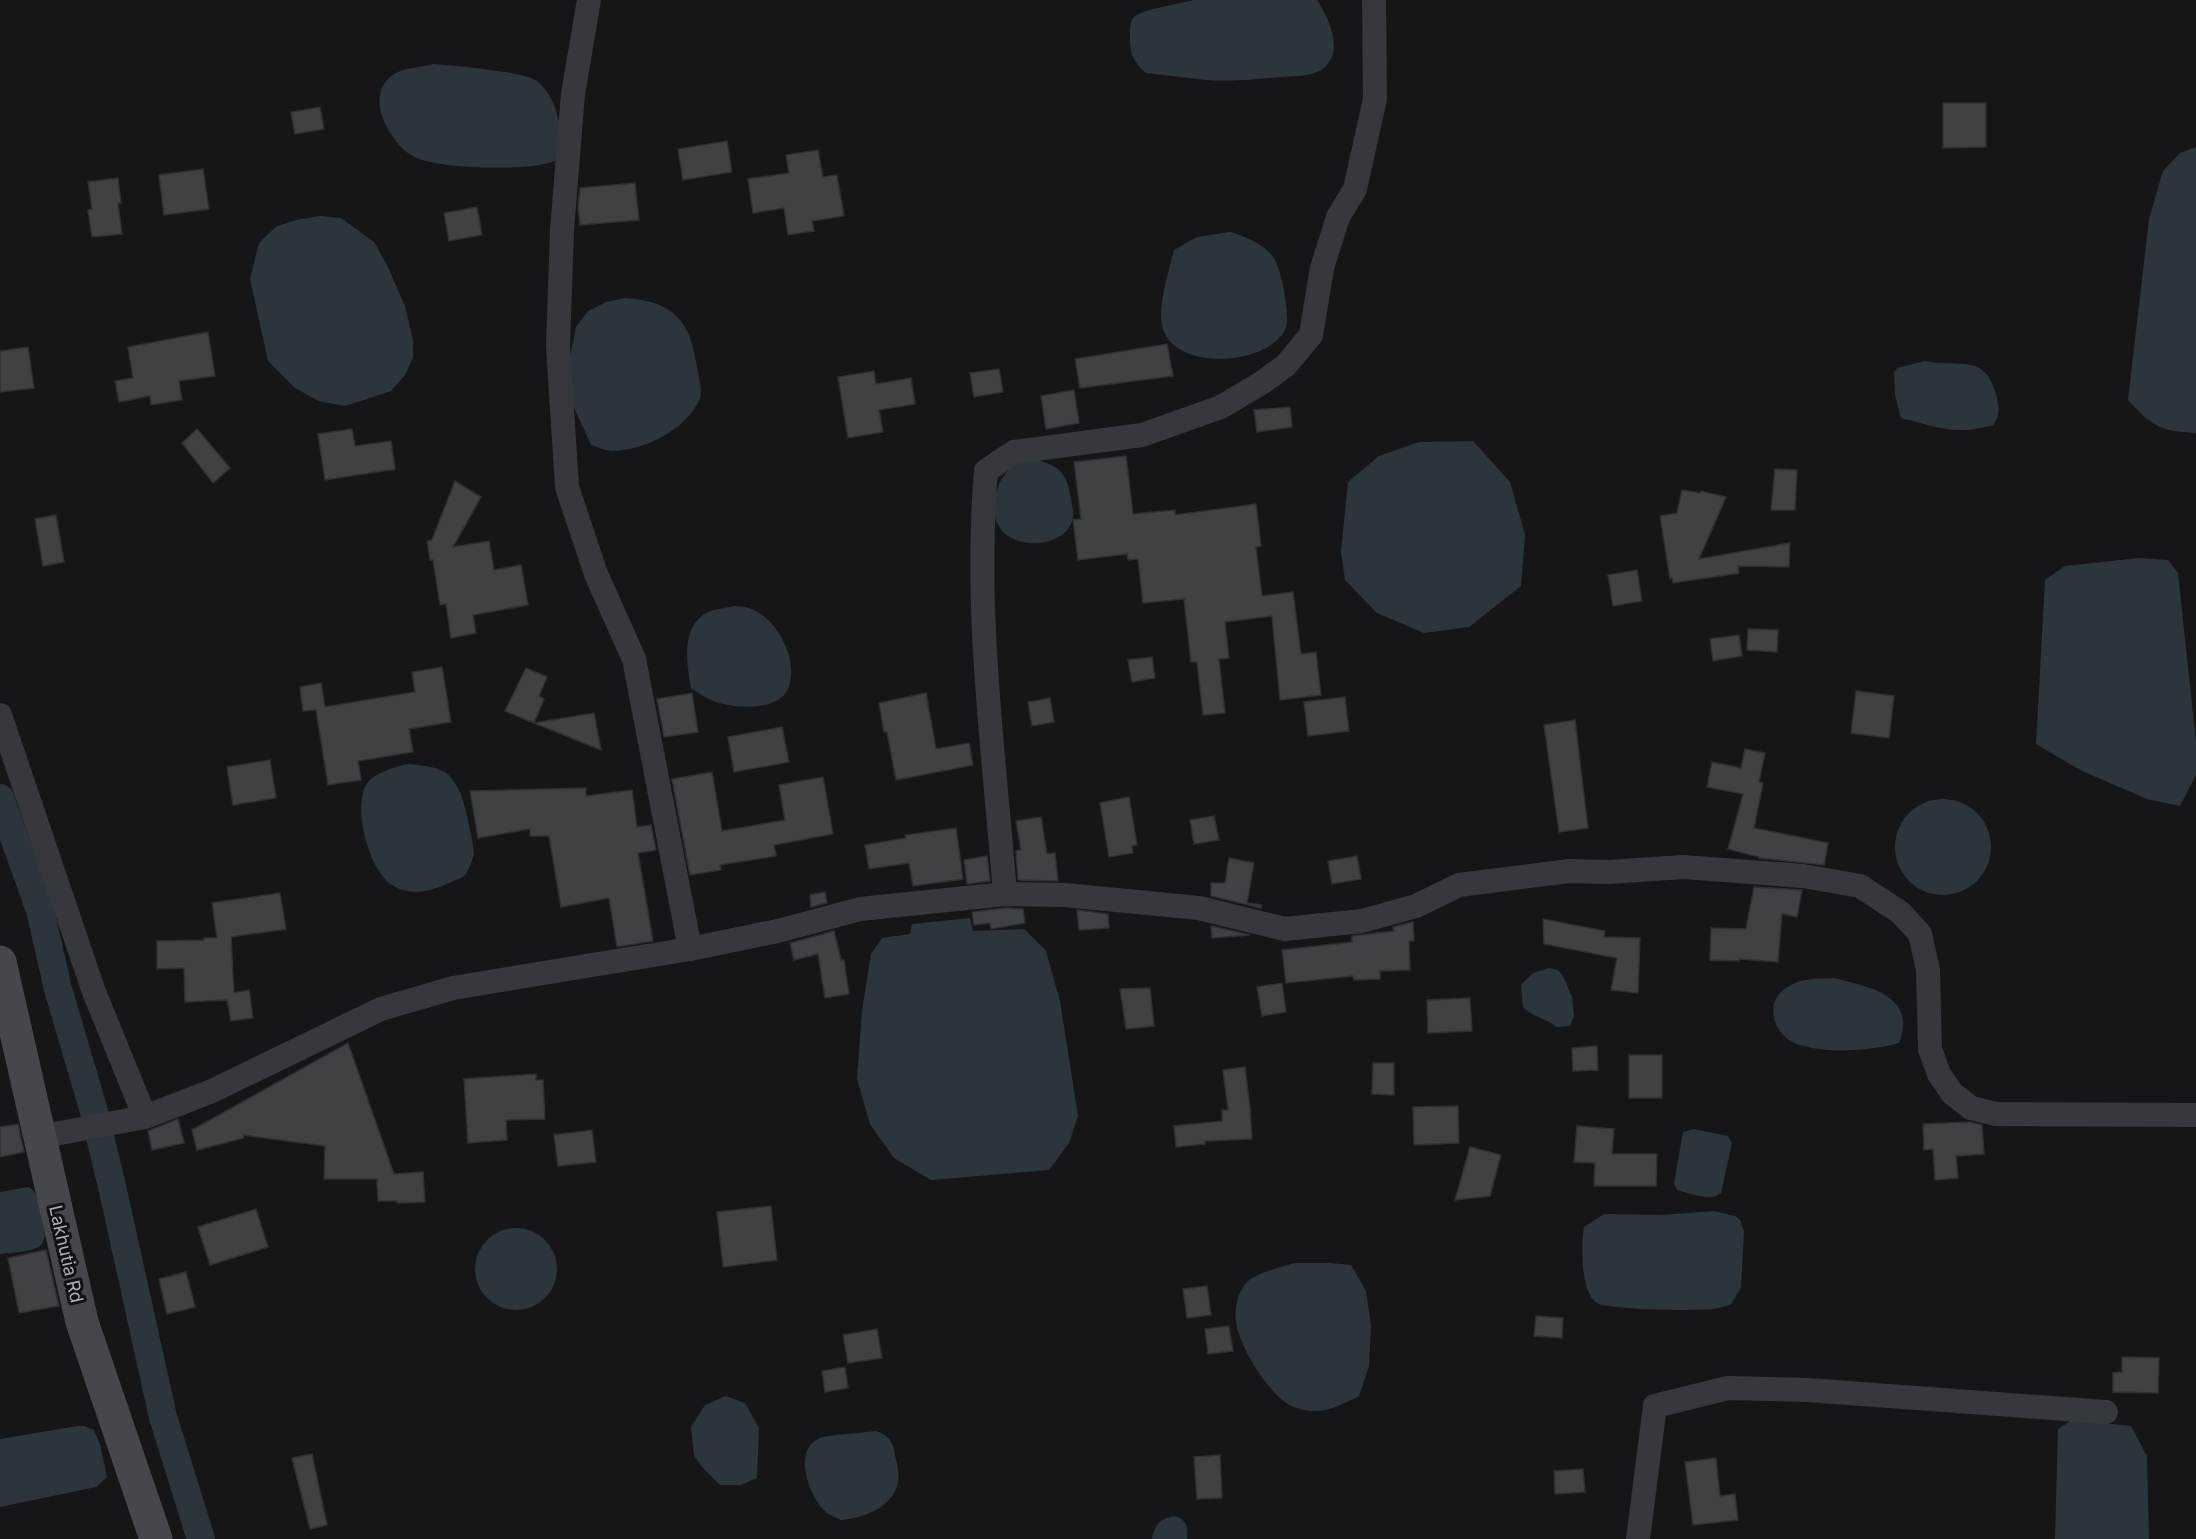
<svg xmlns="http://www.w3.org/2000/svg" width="2196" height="1539" font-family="Inter,sans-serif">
	<rect width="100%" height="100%" fill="#161618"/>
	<g fill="#2c353c">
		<path d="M1194 0H1317C1329 18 1346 55 1321 70 1310 77 1293 76 1280 77 1256 79 1230 82 1206 80 1186 78 1166 75 1146 73 1134 63 1130 54 1130 40 1130 32 1129 22 1134 17 1140 10 1183 3 1194 0Z"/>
		<path d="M434 64C453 66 526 71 538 82 551 93 555 106 559 122 563 137 565 148 555 161 548 163 540 165 533 166 507 169 432 169 411 155 388 140 363 94 394 74 404 68 422 67 434 64Z"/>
		<path d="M2196 147V433C2159 431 2152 426 2128 400L2149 219 2163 171 2180 153Z"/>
		<polygon points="320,216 341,218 374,242 387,265 405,306 413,340 413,358 405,375 391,391 345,406 319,401 295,388 268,361 250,279 259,243 277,226 296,220"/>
		<path d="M1230 232C1244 236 1259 242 1270 253 1281 263 1288 307 1287 322 1287 327 1283 335 1279 338 1256 364 1183 369 1165 334 1154 314 1169 272 1174 250L1197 237Z"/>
		<path d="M626 298C674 302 690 320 697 367 698 376 703 390 700 398 688 429 645 450 613 451 606 451 598 447 591 445L571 401 570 356 576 327 588 311 606 302Z"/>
		<path d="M1925 361C1961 368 1986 352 1997 398 1999 408 2000 416 1993 425 1953 436 1939 427 1901 418L1895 395 1894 373 1897 368Z"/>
		<polygon points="1473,441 1510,482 1525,535 1521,586 1469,627 1424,633 1377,613 1345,580 1341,552 1348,482 1379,456 1419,442"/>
		<path d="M1034 459C1056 465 1066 470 1070 494 1071 501 1074 510 1073 517 1068 556 974 556 998 487 1000 479 1008 471 1013 464Z"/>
		<polygon points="2139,558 2168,560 2178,573 2196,742 2196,775 2180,806 2147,799 2080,770 2036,744 2045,580 2065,566"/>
		<path d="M735 606C739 607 745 606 749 608 777 617 800 661 788 689 778 712 730 709 711 700 704 697 698 692 691 688 687 666 681 631 703 615 712 609 725 608 735 606Z"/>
		<path d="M406 764C419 765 435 766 446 773 451 776 457 786 460 792 464 801 474 844 474 854 473 859 468 872 465 875 462 878 456 880 453 881 434 891 411 897 392 885 369 871 350 802 369 781 379 771 394 768 406 764Z"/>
		<circle cx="1943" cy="847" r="48"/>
		<polygon points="970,918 973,931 1024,929 1046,951 1060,1001 1078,1116 1069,1143 1049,1170 931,1180 894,1158 870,1124 857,1079 862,1011 871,954 882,938 910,934 912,924"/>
		<path d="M1549 968 1558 970 1563 976 1572 997 1574 1016 1570 1026 1556 1027C1547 1018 1534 1018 1523 1007L1521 985 1533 973Z"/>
		<path d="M1834 978C1867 987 1918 994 1899 1043 1871 1051 1824 1054 1797 1044 1772 1035 1763 1000 1789 986 1802 978 1818 979 1834 978Z"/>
		<path d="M1694 1129 1728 1136 1732 1143 1721 1193C1711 1202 1689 1193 1677 1190L1674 1183 1683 1132Z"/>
		<path d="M29 1187C42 1196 42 1221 45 1235 44 1239 43 1243 41 1245 32 1253 11 1252 0 1254V1192Z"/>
		<path d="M1714 1211 1735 1216 1740 1220 1744 1231 1741 1288 1731 1304C1725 1306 1719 1309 1713 1309 1696 1311 1608 1310 1597 1303 1580 1292 1581 1244 1584 1227L1604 1214 1661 1215Z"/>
		<circle cx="516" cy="1269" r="41"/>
		<path d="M1294 1263H1330L1351 1265 1366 1291 1371 1325 1369 1366 1359 1396C1336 1407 1321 1417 1294 1407 1271 1399 1238 1345 1236 1321 1234 1310 1238 1291 1247 1282 1256 1273 1282 1267 1294 1263Z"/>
		<polygon points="726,1396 745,1403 759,1428 757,1478 741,1485 720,1485 702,1467 694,1455 691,1427 705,1405"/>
		<polygon points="2072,1420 2131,1426 2147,1456 2149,1539 2055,1539 2058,1429"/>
		<polygon points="77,1426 84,1426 94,1430 100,1444 107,1477 96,1487 0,1507 0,1439"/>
		<path d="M876 1431C889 1435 893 1442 895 1455 897 1463 900 1475 898 1483 892 1508 863 1518 841 1520 835 1517 826 1514 822 1508 808 1492 793 1449 820 1438 833 1434 862 1433 876 1431Z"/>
		<path d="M1174 1516C1187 1519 1188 1527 1187 1539H1152C1154 1525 1160 1519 1174 1516Z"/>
	</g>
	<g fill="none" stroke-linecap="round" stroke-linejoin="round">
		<polyline stroke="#2c353c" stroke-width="28" points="0,798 40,910 58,989 93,1108 111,1182 163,1417 201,1539"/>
	</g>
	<g fill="#404145" stroke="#303034" stroke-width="1.5">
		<polygon points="1943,103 1986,103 1986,147 1943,148"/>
		<polygon points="320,107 324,129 295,134 291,112"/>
		<polygon points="727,141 732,172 683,180 678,149"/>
		<polygon points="818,150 823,177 837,175 844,216 812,221 814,231 788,235 784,208 753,213 748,179 789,173 786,155"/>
		<polygon points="203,169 209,209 164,215 159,175"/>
		<polygon points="118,178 121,203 118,203 122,234 92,237 88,210 92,209 88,182"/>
		<polygon points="635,183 639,220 580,225 578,206 580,188"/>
		<polygon points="477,207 482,235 449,241 444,213"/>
		<polygon points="208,332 215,376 179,381 182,400 151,405 150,396 119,402 115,381 133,378 128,347"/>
		<polygon points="1167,344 1173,376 1080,388 1075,359"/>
		<polygon points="28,347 34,388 0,392 0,351"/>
		<polygon points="999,369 1003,392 974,397 970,373"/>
		<polygon points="874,371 876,384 911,378 915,404 879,410 883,432 848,438 838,377"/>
		<polygon points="1074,390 1079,423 1046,429 1041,396"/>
		<polygon points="1290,407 1292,427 1257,432 1254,410"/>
		<polygon points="197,429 230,468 213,483 182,443"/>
		<polygon points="352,429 355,446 391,441 395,469 325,480 318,434"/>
		<polygon points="1126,456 1133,514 1175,510 1175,515 1256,504 1261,546 1256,547 1262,596 1293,592 1301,654 1316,652 1321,695 1280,700 1272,616 1225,622 1229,658 1219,659 1225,713 1203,715 1197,662 1191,662 1184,599 1143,603 1138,559 1128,560 1127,554 1078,560 1073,520 1081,519 1074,462"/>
		<polygon points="1775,469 1797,470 1795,510 1771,510"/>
		<polygon points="455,481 481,497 453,547 489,541 494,570 521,565 528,605 473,615 476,633 451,638 446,604 440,605 433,560 430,560 427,541 432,540"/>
		<polygon points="1682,490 1700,493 1701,491 1726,497 1699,559 1790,543 1789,567 1738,566 1739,573 1673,583 1672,578 1670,579 1660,516 1677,513"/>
		<polygon points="56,515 64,562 43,566 35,519"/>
		<polygon points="1637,570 1642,601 1613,606 1608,575"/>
		<polygon points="1748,629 1778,630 1777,652 1747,650"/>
		<polygon points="1739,635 1742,656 1713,661 1710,639"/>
		<polygon points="1152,657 1155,678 1132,682 1128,660"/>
		<polygon points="442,667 451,722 409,729 413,752 358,761 361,780 328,785 316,710 303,711 300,687 321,683 325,707 415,692 412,672"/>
		<polygon points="526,668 547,677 539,696 544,699 534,723 505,711"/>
		<polygon points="1856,691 1894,696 1889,738 1851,733"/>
		<polygon points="692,693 698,732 664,737 657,699"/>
		<polygon points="926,693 936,749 969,743 973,765 896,780 887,732 884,732 879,703"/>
		<polygon points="1345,697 1349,731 1308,736 1304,702"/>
		<polygon points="1050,698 1054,722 1032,726 1028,702"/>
		<polygon points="594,713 601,750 534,723"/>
		<polygon points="1575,720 1588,828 1559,832 1544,725"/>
		<polygon points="782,727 789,762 734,772 728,737"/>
		<polygon points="1745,749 1765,753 1759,782 1763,783 1754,828 1828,843 1824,865 1759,858 1759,857 1728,849 1743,794 1707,787 1712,762 1741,768"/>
		<polygon points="270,760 276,798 233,805 227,767"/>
		<polygon points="712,772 722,831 785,820 779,785 823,777 833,834 774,845 776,856 720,865 721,870 690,875 672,779"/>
		<polygon points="586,788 586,796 632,790 637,827 651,825 656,850 638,853 653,941 617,947 609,898 561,907 549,836 530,836 530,829 478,838 470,791"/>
		<polygon points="1129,797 1137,845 1132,846 1133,853 1109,857 1100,803"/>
		<polygon points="1214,816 1219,840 1194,844 1190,820"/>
		<polygon points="1041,817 1047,854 1055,853 1058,881 1018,880 1016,851 1021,850 1016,821"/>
		<polygon points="956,828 963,879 913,886 909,863 869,869 865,845 906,838 905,835"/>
		<polygon points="987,856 990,881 967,884 964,860"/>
		<polygon points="1357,856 1361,879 1332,884 1328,861"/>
		<polygon points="1229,858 1254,863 1247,903 1261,905 1261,908 1211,896 1211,883 1225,883"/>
		<polygon points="1754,887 1802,890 1797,917 1782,914 1778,962 1739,959 1739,961 1710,960 1711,928 1746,929"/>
		<polygon points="825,892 827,903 811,907 810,895"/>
		<polygon points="280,893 286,929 231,937 234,993 249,990 253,1018 231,1021 227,1000 185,1002 184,968 157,969 157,941 204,940 204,938 217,938 212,903"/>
		<polygon points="1006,908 1023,909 1025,923 991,929 990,923 974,925 972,912"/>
		<polygon points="1077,910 1108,914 1109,928 1079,930"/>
		<polygon points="1543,919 1605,931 1604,937 1640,938 1638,993 1611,990 1617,958 1544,944"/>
		<polygon points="1413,922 1414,941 1409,941 1410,970 1380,971 1380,979 1354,980 1353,976 1286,983 1282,950 1352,942 1352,936 1394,931 1393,927"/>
		<polygon points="1211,926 1250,935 1212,938"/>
		<polygon points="834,931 841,960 844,960 849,994 825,998 818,954 794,960 790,943"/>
		<polygon points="1282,983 1286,1012 1262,1016 1257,987"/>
		<polygon points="1150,988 1154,1026 1126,1029 1120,989"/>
		<polygon points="1470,998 1472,1031 1428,1033 1427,1000"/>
		<polygon points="348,1043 394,1174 423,1172 425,1202 397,1203 397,1201 378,1201 377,1179 324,1179 325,1146 243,1135 244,1138 197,1150 192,1130"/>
		<polygon points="1597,1046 1598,1070 1573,1071 1572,1048"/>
		<rect x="1629" y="1055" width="33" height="43"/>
		<polygon points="1373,1063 1394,1063 1394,1095 1372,1094"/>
		<polygon points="1245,1067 1250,1109 1252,1139 1205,1141 1205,1144 1176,1147 1174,1126 1222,1121 1222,1110 1228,1110 1223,1070"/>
		<polygon points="536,1074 536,1080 543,1080 545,1119 506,1120 507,1140 468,1143 464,1079"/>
		<polygon points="1458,1106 1459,1143 1414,1145 1413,1107"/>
		<polygon points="178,1119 184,1143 152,1150 148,1131"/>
		<polygon points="1969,1122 1982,1125 1984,1154 1956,1156 1958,1178 1935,1180 1933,1149 1924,1150 1923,1124"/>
		<polygon points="18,1124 24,1152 0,1157 0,1127"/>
		<polygon points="1577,1126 1614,1129 1612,1154 1657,1154 1656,1186 1594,1186 1595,1163 1574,1162"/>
		<polygon points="592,1130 596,1162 558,1166 554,1135"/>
		<polygon points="1470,1147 1501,1155 1490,1196 1455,1200"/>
		<polygon points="771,1206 777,1260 723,1267 717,1212"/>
		<polygon points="256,1209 268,1247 210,1265 198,1227"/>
		<polygon points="46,1250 59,1306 19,1313 8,1258"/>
		<polygon points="186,1272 195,1307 167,1314 159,1279"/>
		<polygon points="1207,1286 1211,1315 1187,1318 1183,1289"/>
		<polygon points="1536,1316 1563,1318 1562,1338 1534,1336"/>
		<polygon points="1229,1326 1233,1351 1208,1354 1205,1329"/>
		<polygon points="877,1329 882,1358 848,1363 843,1335"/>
		<polygon points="2122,1357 2159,1358 2158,1393 2113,1392 2113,1373 2122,1372"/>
		<polygon points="845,1367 848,1388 825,1392 822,1371"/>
		<polygon points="312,1454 327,1525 310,1529 292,1458"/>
		<polygon points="1220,1455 1222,1498 1197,1499 1194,1457"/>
		<polygon points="1716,1458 1720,1496 1735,1494 1738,1520 1693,1525 1685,1462"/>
		<polygon points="1583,1469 1585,1492 1555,1494 1554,1471"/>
	</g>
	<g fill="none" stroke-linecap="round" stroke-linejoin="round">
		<g stroke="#37383d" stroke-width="24">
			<polyline points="589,0 573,94 562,230 558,346 567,487 596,574 634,659 690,949"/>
			<polyline points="0,715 94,992 145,1117"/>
			<path d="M1005 894C994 753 974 611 986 471L1014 452 1142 435 1221 407 1263 382 1286 365 1311 335 1322 268 1338 217 1355 189 1375 99 1374 0"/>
			<polyline points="39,1137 145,1117 212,1091 381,1009 453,988 690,949 778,931 860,909 1005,894 1065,895 1199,908 1285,929 1362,921 1416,906 1459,885 1569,871 1609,872 1683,867 1803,876 1860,886 1901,913 1920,934 1928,970 1930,1049 1939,1074 1952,1093 1971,1108 1996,1114 2196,1115"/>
			<polyline points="1638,1539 1655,1406 1728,1388 1808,1390 2106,1412"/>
		</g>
		<polyline stroke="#45474d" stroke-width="33" points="0,962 82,1322 156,1539"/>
	</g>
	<g text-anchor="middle" stroke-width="6" stroke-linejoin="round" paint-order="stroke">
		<g font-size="18" fill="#a8adb8" stroke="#111113">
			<text transform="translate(66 1254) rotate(77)" y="6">Lakhutia Rd</text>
		</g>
	</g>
</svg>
